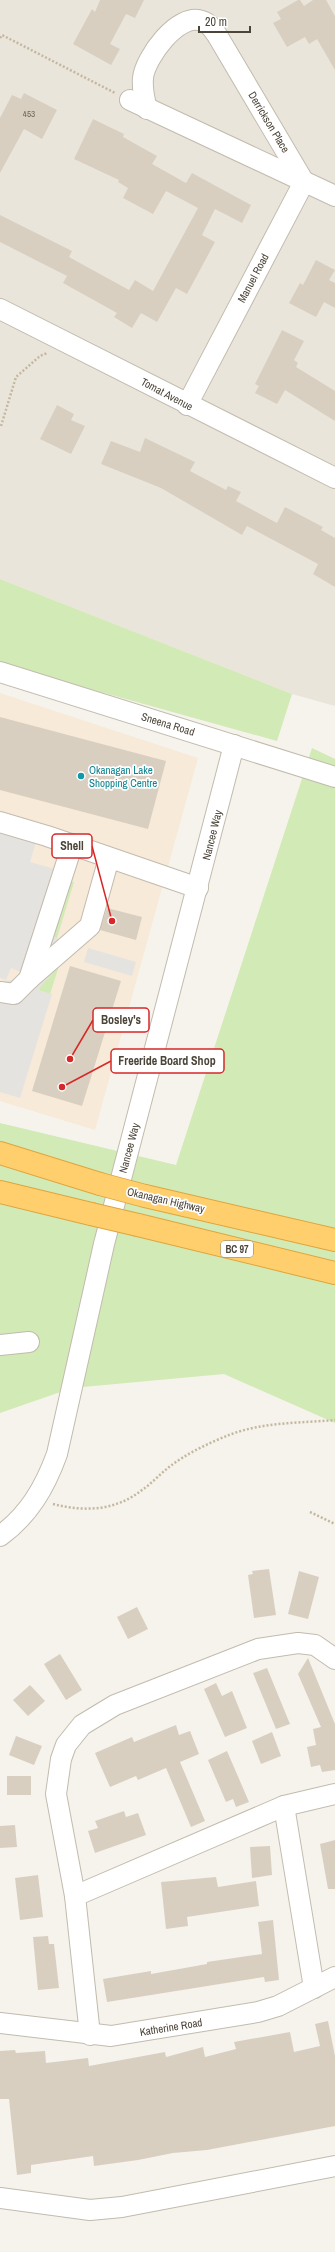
<svg xmlns="http://www.w3.org/2000/svg" width="335" height="2252" font-family="'Archivo Narrow',sans-serif">
	<rect width="100%" height="100%" fill="#f6f3ec"/>
	<polygon fill="#eae5da" points="0,0 335,0 335,706 292,694 0,579"/>
	<polygon fill="#f7ead8" points="0,693 198,758 95,1130 0,1101"/>
	<g fill="#d2eab5">
		<polygon points="0,579 292,694 277,741 0,664"/>
		<polygon points="312,748 335,759 335,1423 224,1374 72,1388 0,1413 0,1123 176,1165"/>
		<polygon points="70,881 74,882 57,938 53,937"/>
		<polygon points="59,966 50,994 40,991 39,988"/>
	</g>
	<g fill="#e5e3e0">
		<polygon points="0,828 37,838 30,862 55,869 70,881 53,937 82,946 67,957 39,988 40,991 52,994 20,1098 0,1092 0,981 13,980 21,972 11,968 6,980 0,978"/>
		<polygon points="88,948 136,962 132,976 84,962"/>
	</g>
	<g fill="#d8cfc1">
		<polygon points="100,0 144,0 135,18 126,14 110,44 120,49 111,65 73,44 92,9 95,12"/>
		<polygon points="298,0 300,0 304,6 313,0 326,0 335,16 335,70 317,39 309,44 305,37 287,47 273,23 281,19 277,12"/>
		<polygon points="24,93 57,110 42,139 24,129 0,173 0,118 12,95 21,99"/>
		<polygon points="93,119 124,134 123,137 157,156 152,164 186,183 192,173 251,205 242,223 215,209 202,235 215,242 187,294 176,288 157,322 141,313 132,328 114,317 117,313 63,283 67,276 0,242 0,215 72,251 69,257 129,290 135,280 153,291 198,208 166,191 153,214 123,198 128,188 118,182 119,180 74,159"/>
		<polygon points="316,260 335,270 329,280 335,283 335,308 324,302 316,317 289,303 300,283 303,285"/>
		<polygon points="282,330 304,341 294,360 298,363 296,367 335,391 335,421 285,390 277,404 255,393 259,386 255,384"/>
		<polygon points="57,405 74,414 71,420 85,426 71,454 40,439"/>
		<polygon points="145,438 195,462 190,471 226,490 228,486 241,492 236,501 277,523 285,507 323,527 321,530 335,538 335,587 313,574 318,564 247,526 242,535 161,488 101,464 111,441 140,452"/>
		<polygon points="0,717 166,761 148,829 0,790"/>
		<polygon points="107,908 142,917 136,940 100,930"/>
		<polygon points="70,966 121,981 82,1106 32,1091"/>
		<polygon points="269,1569 276,1615 254,1618 248,1575 253,1574 252,1571"/>
		<polygon points="299,1571 319,1577 308,1619 288,1614"/>
		<polygon points="137,1607 148,1629 128,1639 117,1617"/>
		<polygon points="60,1654 82,1690 66,1700 44,1664"/>
		<polygon points="308,1658 335,1724 335,1770 322,1772 320,1765 311,1767 307,1747 316,1745 313,1729 321,1727 298,1674"/>
		<polygon points="267,1668 290,1724 276,1729 253,1673"/>
		<polygon points="216,1683 222,1696 232,1691 247,1728 225,1737 204,1689"/>
		<polygon points="30,1685 45,1701 28,1716 13,1700"/>
		<polygon points="176,1725 179,1735 190,1731 199,1754 180,1762 205,1821 191,1827 166,1768 138,1780 136,1776 110,1787 95,1753 132,1737 134,1742"/>
		<polygon points="272,1732 281,1756 261,1764 252,1741"/>
		<polygon points="16,1736 42,1746 34,1765 9,1755"/>
		<polygon points="227,1751 249,1802 236,1807 233,1799 226,1802 208,1760"/>
		<rect x="7" y="1776" width="24" height="19"/>
		<polygon points="124,1811 126,1817 138,1813 146,1835 95,1853 88,1831 98,1828 95,1821"/>
		<polygon points="15,1825 17,1847 0,1848 0,1826"/>
		<polygon points="335,1840 335,1889 328,1889 320,1844"/>
		<polygon points="270,1846 272,1875 252,1878 250,1847"/>
		<polygon points="38,1875 43,1917 20,1920 15,1878"/>
		<polygon points="216,1877 218,1887 256,1881 259,1906 187,1917 188,1926 166,1929 161,1882"/>
		<polygon points="273,1920 279,1980 265,1982 264,1977 107,2002 103,1979 151,1971 151,1974 207,1964 207,1962 262,1954 258,1922"/>
		<polygon points="48,1936 49,1944 54,1944 59,1988 38,1990 33,1937"/>
		<polygon points="328,2021 335,2056 335,2126 207,2150 173,2153 138,2160 94,2166 93,2156 31,2165 31,2173 17,2175 9,2099 0,2099 0,2051 15,2050 16,2053 45,2051 46,2063 88,2058 89,2066 165,2052 166,2057 203,2047 205,2057 236,2049 234,2042 290,2032 294,2052 320,2046 315,2024"/>
	</g>
	<g fill="none" stroke-linecap="round" stroke-linejoin="round">
		<defs>
			<g id="minor">
				<polyline points="130,100 335,196"/>
				<path d="M147 109C144 98 142 89 143 78 145 58 178 12 202 21 209 23 213 29 217 35L304 182"/>
				<polyline points="0,309 335,478"/>
				<polyline points="187,405 304,182"/>
				<polyline points="0,672 335,777"/>
				<polyline points="0,822 47,836 198,888"/>
				<polyline points="29,979 90,926 109,858"/>
				<polyline points="0,992 14,994 29,979 72,846"/>
				<polyline points="0,1345 29,1342"/>
				<path d="M0 1536C29 1515 45 1487 57 1454L104 1244 234 745"/>
				<polyline points="284,1806 314,1988"/>
				<polyline points="75,1896 284,1806 335,1794"/>
				<polyline points="0,2023 111,2036 258,2012 278,2006 335,1977"/>
				<polyline points="90,2035 75,1896 56,1794 61,1759 66,1745 82,1725 115,1705 258,1649 298,1643 315,1645 335,1659"/>
				<polyline points="0,2198 90,2210 122,2207 335,2166"/>
			</g>
			<g id="highway">
				<polyline points="0,1153 100,1184"/>
				<polyline points="0,1192 91,1214"/>
				<polyline points="145,1196 335,1240"/>
				<polyline points="138,1225 335,1273"/>
			</g>
		</defs>
		<use href="#minor" stroke="#c2bbae" stroke-width="22"/>
		<use href="#highway" stroke="#e0a43c" stroke-width="24"/>
		<g stroke="#c4b79f" stroke-width="2.5" stroke-dasharray="2 2" stroke-linecap="butt">
			<polyline points="0,38 2,35 115,93"/>
			<polyline points="1,426 16,377 40,356 47,353"/>
			<path d="M53 1504C85 1512 115 1511 142 1490 151 1484 159 1475 168 1468 185 1454 209 1443 229 1435 262 1422 301 1423 335 1420"/>
			<polyline points="310,1512 335,1524"/>
		</g>
		<use href="#minor" stroke="#fff" stroke-width="20"/>
		<use href="#highway" stroke="#ffcf6e" stroke-width="22"/>
		<defs>
			<g id="highway-bridge">
				<polyline points="100,1184 145,1196"/>
				<polyline points="91,1214 138,1225"/>
			</g>
		</defs>
		<use href="#highway-bridge" stroke="#e0a43c" stroke-width="24" stroke-linecap="butt"/>
		<use href="#highway-bridge" stroke="#ffcf6e" stroke-width="22"/>
	</g>
	<circle fill="#0f9aa8" stroke="#fff" stroke-width="1.5" cx="81" cy="776" r="4"/>
	<g text-anchor="middle" stroke-width="3.5" stroke-linejoin="round" paint-order="stroke">
		<g font-size="9" fill="#6e675b">
			<text x="29" y="117">453</text>
		</g>
		<rect fill="#fff" stroke="#817c74" stroke-width="1" x="221" y="1241" width="32" height="16" rx="3"/>
		<g font-size="10" font-weight="bold" fill="#4b4439">
			<text x="237" y="1253">BC 97</text>
		</g>
		<g font-size="11" fill="#4b4439" stroke="#fff">
			<text transform="translate(269 122) rotate(59)" y="4">Derrickson Place</text>
			<text transform="translate(253 278) rotate(-62)" y="4">Manuel Road</text>
			<text transform="translate(167 394) rotate(28)" y="4">Tomat Avenue</text>
			<text transform="translate(168 724) rotate(17)" y="4">Sneena Road</text>
			<text transform="translate(212 835) rotate(-76)" y="4">Nancee Way</text>
			<text transform="translate(129 1148) rotate(-75)" y="4">Nancee Way</text>
			<text transform="translate(166 1200) rotate(13)" y="4">Okanagan Highway</text>
			<text transform="translate(171 2027) rotate(-9)" y="4">Katherine Road</text>
		</g>
		<g font-size="11" fill="#0d838f" stroke="#fff" text-anchor="start">
			<text x="89" y="774">Okanagan Lake<tspan x="89" dy="13">Shopping Centre</tspan></text>
		</g>
	</g>
	<path fill="none" stroke="#d62828" stroke-width="1.5" d="M112 921L92 846M70 1059L93 1020M62 1087L111 1061"/>
	<g fill="#d62828" stroke="#fff" stroke-width="1.5">
		<circle cx="112" cy="921" r="4"/>
		<circle cx="70" cy="1059" r="4"/>
		<circle cx="62" cy="1087" r="4"/>
	</g>
	<g fill="#fff" stroke="#d62828" stroke-width="1.5">
		<rect x="52" y="834" width="40" height="24" rx="4"/>
		<rect x="93" y="1008" width="56" height="24" rx="4"/>
		<rect x="111" y="1049" width="113" height="24" rx="4"/>
	</g>
	<g font-size="12" text-anchor="middle" font-weight="bold" fill="#4b4439">
		<text x="72" y="850">Shell</text>
		<text x="121" y="1024">Bosley's</text>
		<text x="167" y="1065">Freeride Board Shop</text>
	</g>
	<path d="M199 26v6h51v-6" fill="none" stroke="#4b4439" stroke-width="2"/>
	<text x="205" y="26" font-size="12" fill="#4b4439" stroke="#ffffff" stroke-width="3" paint-order="stroke">20 m</text>
</svg>
